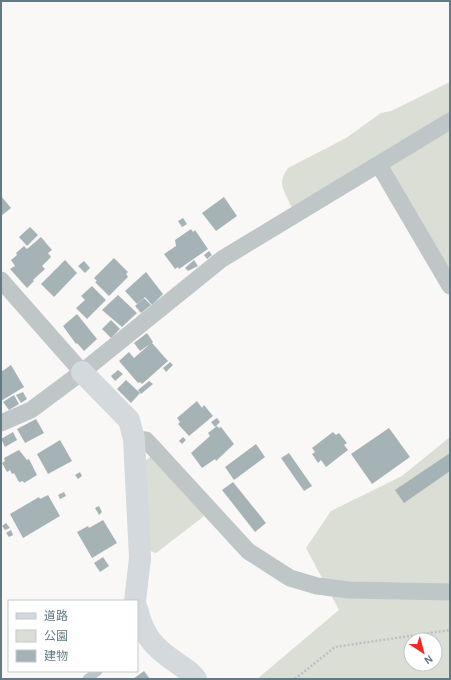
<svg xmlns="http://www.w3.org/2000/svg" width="451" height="680" font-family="'Alegreya Sans','Noto Sans JP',sans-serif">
	<rect width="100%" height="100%" fill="#f9f8f6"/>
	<g fill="#daded5" fill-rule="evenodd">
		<path d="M450 82V116L292 208C285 191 276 184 288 168L346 138 381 113 391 111Z"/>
		<polygon points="450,131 450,277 389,173 390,165"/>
		<path d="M450 437V679H257L339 610 306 548 331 511 402 476ZM411 640H435V664H411Z"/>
		<polygon points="153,455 204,511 203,517 156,553 147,550 142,463"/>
	</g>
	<g fill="#a6b3b6">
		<polygon points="1,196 11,208 1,216"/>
		<polygon points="224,197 237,216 216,231 202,213"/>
		<polygon points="183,218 187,224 182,227 178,221"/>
		<polygon points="30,227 38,235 27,246 19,237"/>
		<polygon points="191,229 193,232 195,230 208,249 179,269 178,267 175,269 164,254 176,246 175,240"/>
		<polygon points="41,237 52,250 48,253 51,257 42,266 45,269 33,280 34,281 27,288 10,269 15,266 11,260 17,255 16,253 24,246 27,249"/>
		<polygon points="209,251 212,255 207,259 204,255"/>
		<polygon points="114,258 128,272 126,274 128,277 109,296 95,282 97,281 94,278"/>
		<polygon points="65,260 77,273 54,297 41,284"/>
		<polygon points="194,260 198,266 188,271 185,268"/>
		<polygon points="84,261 90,268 85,273 78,266"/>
		<polygon points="146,272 163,294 152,305 145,297 137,304 125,291"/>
		<polygon points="92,286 106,300 87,319 76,308 85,300 81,296"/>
		<polygon points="118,295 137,313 122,327 102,310"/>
		<polygon points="144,298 151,305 141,313 135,306"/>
		<polygon points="77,314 97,339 84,351 77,343 76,344 63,326"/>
		<polygon points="111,320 120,329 111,338 102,329"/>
		<polygon points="147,333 153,342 152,343 168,361 142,384 140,382 138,383 119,361 129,352 134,358 150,344 140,351 134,343"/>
		<polygon points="170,362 173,365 166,372 163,368"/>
		<polygon points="11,365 24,387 1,401 1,372"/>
		<polygon points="118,370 123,374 115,381 111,376"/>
		<polygon points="126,380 140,393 131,403 117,389"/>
		<polygon points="149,381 153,384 141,394 138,390"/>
		<polygon points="23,392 27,399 21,403 16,395"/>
		<polygon points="14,395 19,404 9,410 3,402"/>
		<polygon points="197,401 202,408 204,405 213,416 189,436 178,424 180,422 177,418"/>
		<polygon points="217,418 220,422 215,427 211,422"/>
		<polygon points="36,419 44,433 25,443 17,429"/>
		<polygon points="217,426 219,428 221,427 234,444 216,461 215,459 202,468 191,453 210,436 208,433"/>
		<polygon points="389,428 410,457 372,484 351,454"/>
		<polygon points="13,432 17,440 5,447 1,439"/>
		<polygon points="333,432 336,435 339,433 347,443 344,445 348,450 326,467 321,460 318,463 312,454 315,452 312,448"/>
		<polygon points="183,437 186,440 182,444 179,441"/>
		<polygon points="60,440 72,461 48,474 37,454"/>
		<polygon points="256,444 265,457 234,480 225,467"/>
		<polygon points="19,450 27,460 29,459 37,475 24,483 23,481 19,482 14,473 12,474 10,470 7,472 2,463 5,461 4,458"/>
		<polygon points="289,453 312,486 304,491 281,458"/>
		<polygon points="450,453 450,471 404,503 395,490"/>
		<polygon points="80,472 82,476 78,479 75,475"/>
		<polygon points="233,482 266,523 255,532 222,490"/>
		<polygon points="64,492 66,496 60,499 58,495"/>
		<polygon points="48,495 60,516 23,538 10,514 39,497 40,499"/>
		<polygon points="99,506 102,512 99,515 95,508"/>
		<polygon points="103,520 117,543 92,558 77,532 88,526 89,528"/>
		<polygon points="6,523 10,528 5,530 2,526"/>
		<polygon points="11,530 13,535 9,537 6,533"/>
		<polygon points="103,557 109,566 100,572 94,563"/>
		<polygon points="144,671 150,679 133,679"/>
	</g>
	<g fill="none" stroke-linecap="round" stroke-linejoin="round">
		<polyline stroke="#bbc0c2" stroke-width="2.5" stroke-dasharray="2 2" stroke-linecap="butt" points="295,679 335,647 450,630"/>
		<polyline stroke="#bfc6c8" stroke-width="9" points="87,679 98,671"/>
		<g stroke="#bfc6c8" stroke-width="17">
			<polyline points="379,165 450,286"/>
			<polyline points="1,280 82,372 222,259 450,121"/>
			<polyline points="1,423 31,410 82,372"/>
			<polyline points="134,439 146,440 248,551 290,578 317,586 349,590 450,592"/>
		</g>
		<g stroke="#d3d9dc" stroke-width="22">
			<polyline points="82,372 129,420 134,439 140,558 135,601"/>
			<path d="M137 609C144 636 153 647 177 663 185 669 190 671 196 679"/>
		</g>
	</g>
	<rect width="451" height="680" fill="none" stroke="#627a83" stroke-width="4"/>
	<rect x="8" y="600" width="130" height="72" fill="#ffffff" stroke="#c0cacd"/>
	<rect x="16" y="613" width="20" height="6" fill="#d3d9dc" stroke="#c0cacd"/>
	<text x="44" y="620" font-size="12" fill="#627a83">道路</text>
	<rect x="16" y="630" width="20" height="12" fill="#daded5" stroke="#c0cacd"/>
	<text x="44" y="640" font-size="12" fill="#627a83">公園</text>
	<rect x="16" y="650" width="20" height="12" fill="#a6b3b6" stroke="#c0cacd"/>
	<text x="44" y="660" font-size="12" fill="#627a83">建物</text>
	<g transform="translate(423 652) rotate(144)"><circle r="19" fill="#ffffff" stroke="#c0cacd"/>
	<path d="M0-3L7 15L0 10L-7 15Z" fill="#ed2b22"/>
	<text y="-6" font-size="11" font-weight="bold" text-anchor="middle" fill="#627a83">N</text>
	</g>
</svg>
